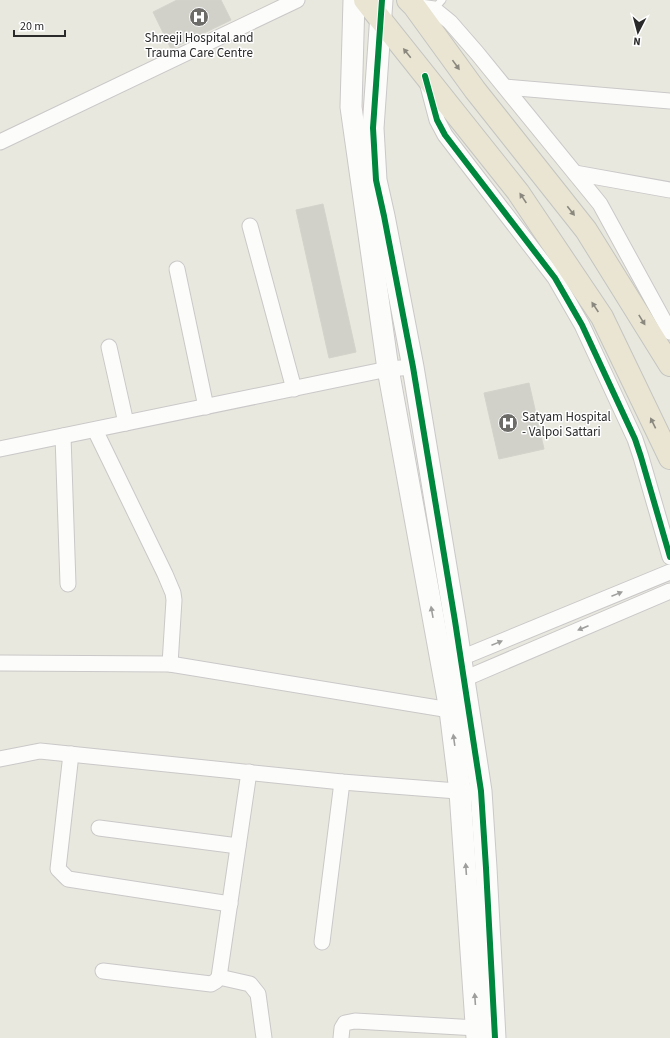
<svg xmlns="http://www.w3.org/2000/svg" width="670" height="1038" font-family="'Source Sans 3',sans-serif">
	<rect width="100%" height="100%" fill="#e9e8df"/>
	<g fill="#d1d1ca" stroke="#d3d3cb">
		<polygon points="177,0 221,0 231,20 171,49 153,12"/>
		<polygon points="323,204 356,352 329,358 296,210"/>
		<polygon points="529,383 544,449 499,459 484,393"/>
	</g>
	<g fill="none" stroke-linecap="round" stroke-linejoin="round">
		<defs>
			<polyline id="lane" points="434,9 442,0"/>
			<g id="street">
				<polyline points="414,6 434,9 450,22 477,53 600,204 670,332"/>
				<polyline points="427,82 437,120 445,135 555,278 582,325 635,439 641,457 670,557"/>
				<polyline points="505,87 670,101"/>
				<polyline points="0,142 297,0"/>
				<polyline points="575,173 670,190"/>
				<polyline points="250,226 294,389"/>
				<polyline points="177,269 206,407"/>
				<polyline points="109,347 126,423"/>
				<polyline points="95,430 165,574 173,593 174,600 170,664"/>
				<polyline points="63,436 68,584"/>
				<polyline points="0,449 388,369 413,367"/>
				<polyline points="461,658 670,572"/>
				<polyline points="0,663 170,664 450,710 459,709"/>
				<polyline points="464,679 670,591"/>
				<polyline points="71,754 58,869 68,879 230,904"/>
				<polyline points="0,759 40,751 342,782 470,792"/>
				<polyline points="99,828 238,846"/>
				<polyline points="322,942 342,782"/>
				<polyline points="103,971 211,984 216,981 219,977 249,772"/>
				<polyline points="219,977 250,984 258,994 264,1038"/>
				<polyline points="341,1038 342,1028 345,1023 355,1021 477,1028"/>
			</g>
			<g id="secondary">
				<polyline points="354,0 351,107 388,369 450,710 460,792 477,1038"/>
				<polyline points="382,0 373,128 376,180 384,216 413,367 455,621 481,791 486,868 495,1038"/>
			</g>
			<g id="highway">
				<polyline points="365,0 518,192 602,317 670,458"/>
				<polyline points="408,0 414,6 475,90 586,230 670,365"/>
			</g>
		</defs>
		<use href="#lane" stroke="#cac8c8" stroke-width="9"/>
		<use href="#street" stroke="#cac8c8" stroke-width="17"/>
		<use href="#secondary" stroke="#cac8c8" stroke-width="23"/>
		<use href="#highway" stroke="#c4c4c1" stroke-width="24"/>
		<use href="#lane" stroke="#fcfcfa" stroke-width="7"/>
		<use href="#street" stroke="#fcfcfa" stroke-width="15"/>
		<use href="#secondary" stroke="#fcfcfa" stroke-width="21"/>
		<use href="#highway" stroke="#e9e5d2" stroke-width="22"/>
		<defs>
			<g id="cycleway">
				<polyline points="382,0 373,128 376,180 384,216 413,367 455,621 481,791 486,868 495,1038"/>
				<polyline points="425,76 437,120 445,135 555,278 582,325 635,439 641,457 670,557"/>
			</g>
		</defs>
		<use href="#cycleway" stroke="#fff" stroke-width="8"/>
		<use href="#cycleway" stroke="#00873e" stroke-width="6"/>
	</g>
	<defs><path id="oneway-solid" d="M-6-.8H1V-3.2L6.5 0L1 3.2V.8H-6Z"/></defs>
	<g fill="#8a887e">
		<use href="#oneway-solid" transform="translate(407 53) rotate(-129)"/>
		<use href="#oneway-solid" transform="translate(456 65) rotate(54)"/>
		<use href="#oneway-solid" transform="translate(523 198) rotate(-124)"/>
		<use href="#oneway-solid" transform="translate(571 211) rotate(52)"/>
		<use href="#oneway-solid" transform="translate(595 307) rotate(-124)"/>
		<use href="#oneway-solid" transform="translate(642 320) rotate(58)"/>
		<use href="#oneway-solid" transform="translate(653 423) rotate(-116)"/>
	</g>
	<g fill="#9e9e9c">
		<use href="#oneway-solid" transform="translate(617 594) rotate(-22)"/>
		<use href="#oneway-solid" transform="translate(432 612) rotate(-100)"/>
		<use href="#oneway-solid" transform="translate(583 628) rotate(157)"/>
		<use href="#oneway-solid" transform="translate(497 643) rotate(-22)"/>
		<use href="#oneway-solid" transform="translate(454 740) rotate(-98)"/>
		<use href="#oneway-solid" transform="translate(466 869) rotate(-94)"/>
		<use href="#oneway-solid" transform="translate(475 999) rotate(-94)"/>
	</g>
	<defs>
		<symbol id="hospital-disc" viewBox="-11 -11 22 22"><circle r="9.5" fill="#6d6c69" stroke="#fff"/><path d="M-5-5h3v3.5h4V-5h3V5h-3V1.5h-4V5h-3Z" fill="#fff"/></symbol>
	</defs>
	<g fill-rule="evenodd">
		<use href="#hospital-disc" x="188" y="6" width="22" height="22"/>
		<use href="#hospital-disc" x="497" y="412" width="22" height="22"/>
	</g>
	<g text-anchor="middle" stroke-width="3" stroke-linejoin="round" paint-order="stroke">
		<g font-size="13" fill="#2a2a2a" stroke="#fff">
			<text x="199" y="42">Shreeji Hospital and<tspan x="199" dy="15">Trauma Care Centre</tspan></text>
			<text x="522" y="421" text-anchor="start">Satyam Hospital<tspan x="522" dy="15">- Valpoi Sattari</tspan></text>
		</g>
	</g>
	<g transform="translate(638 32) rotate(186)" stroke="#ffffff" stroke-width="3" paint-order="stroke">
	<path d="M0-3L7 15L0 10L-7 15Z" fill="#2a2a2a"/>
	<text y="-6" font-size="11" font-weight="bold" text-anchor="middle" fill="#2a2a2a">N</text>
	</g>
	<path d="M14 30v6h51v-6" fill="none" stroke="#2a2a2a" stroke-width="2"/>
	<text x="20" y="30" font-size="12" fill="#2a2a2a" stroke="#ffffff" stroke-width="3" paint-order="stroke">20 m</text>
</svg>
